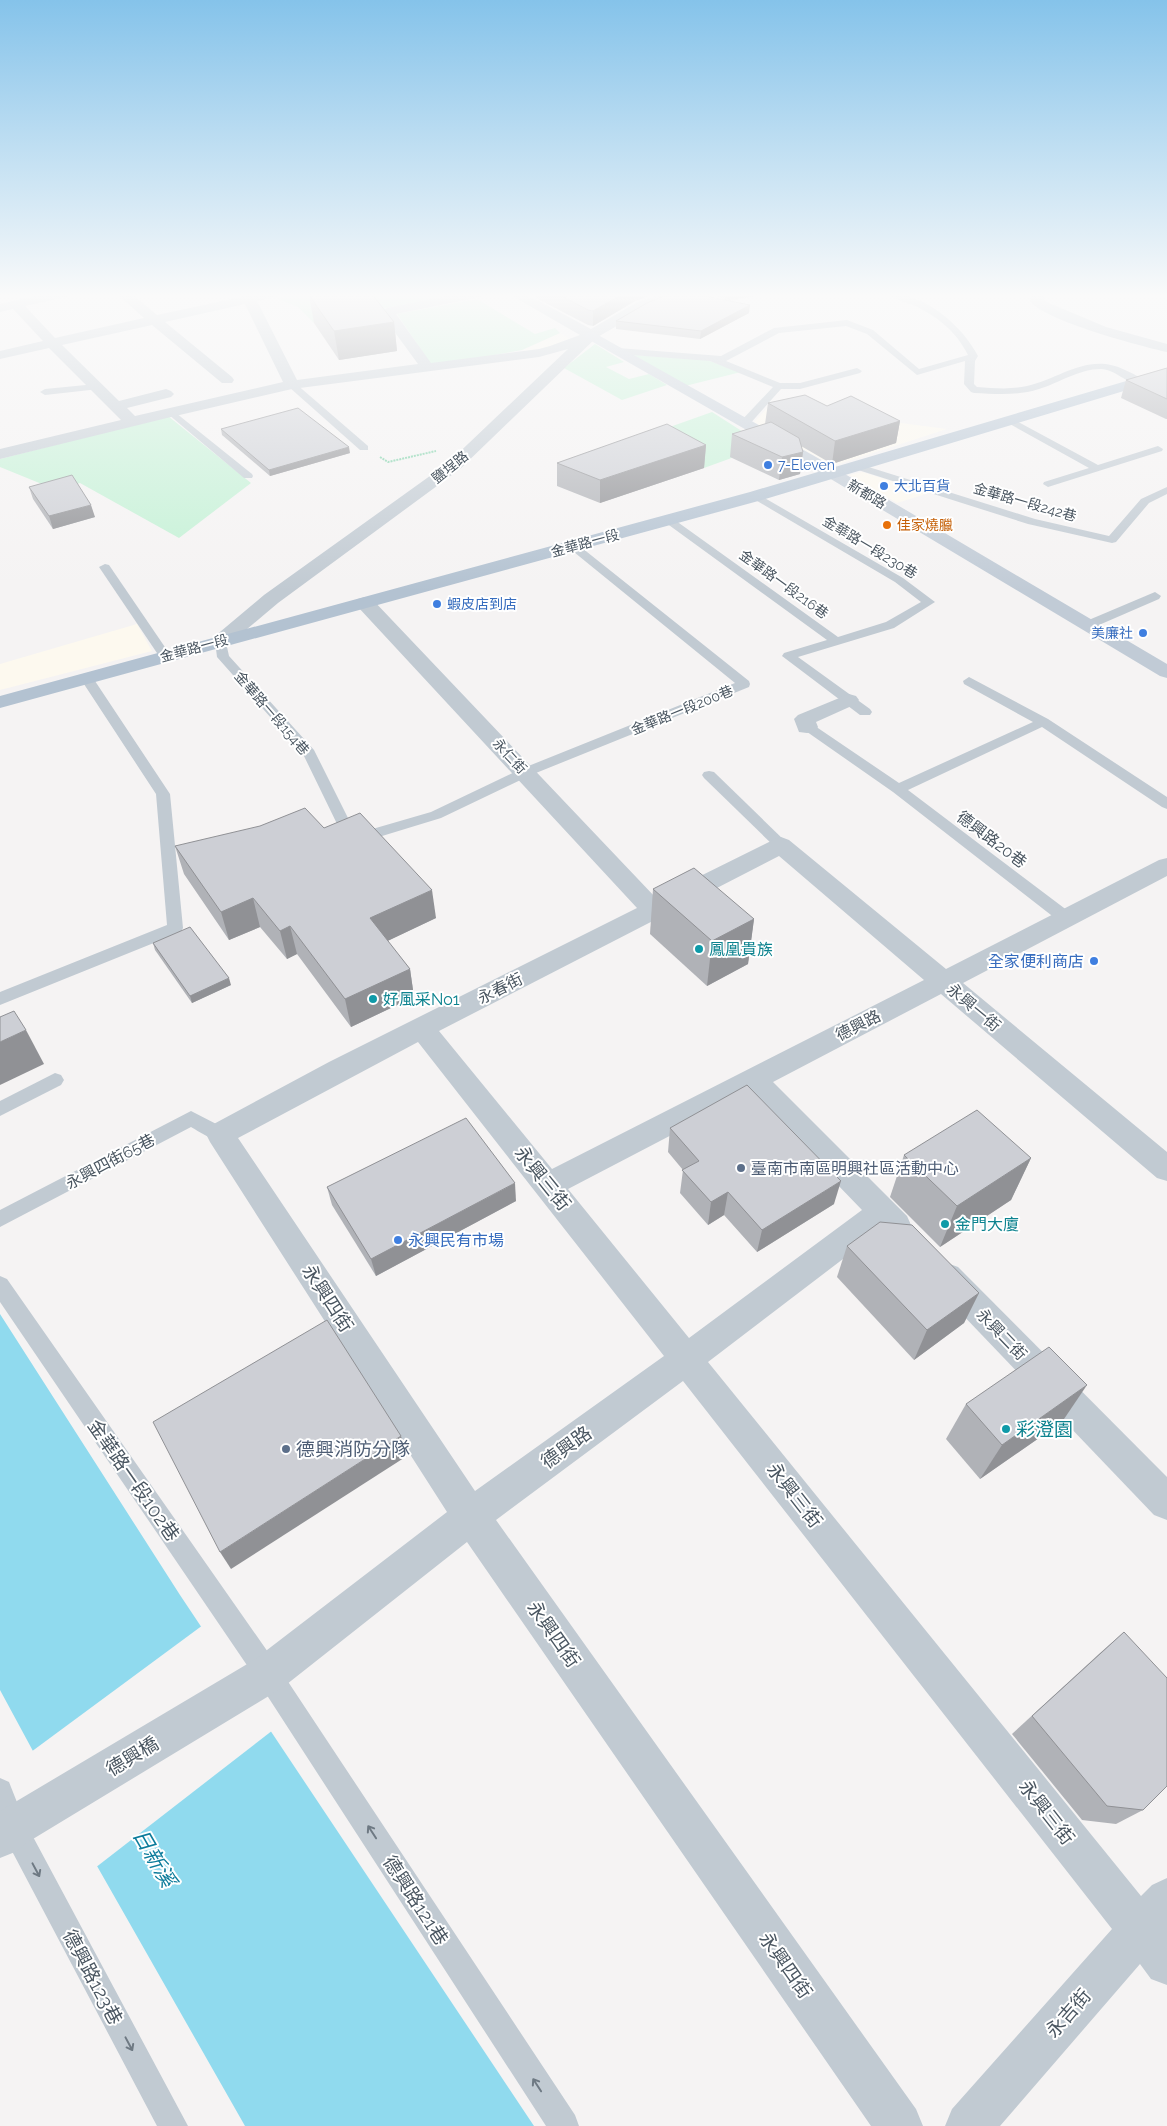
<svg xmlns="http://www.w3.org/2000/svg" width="1167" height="2126" font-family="Raleway,'Noto Sans TC',sans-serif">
	<rect width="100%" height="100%" fill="#f5f3f3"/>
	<g fill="#fdf9ef">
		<polygon points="560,333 572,340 530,352 522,350"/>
		<polygon points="774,401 821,425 893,422 947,429 833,466 754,422"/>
		<polygon points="862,472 929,493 897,503 849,475"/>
		<polygon points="137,624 152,651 0,690 0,664"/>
	</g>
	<g fill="#c3f1d5">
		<polygon points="295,293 459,293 314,323 298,307 276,298"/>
		<polygon points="477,299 535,334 555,328 560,333 522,350 432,366 397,314"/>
		<polygon points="595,344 624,362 606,367 629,379 649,374 667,385 622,400 564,368"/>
		<polygon points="633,355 707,360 741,372 685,386"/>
		<polygon points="712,412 765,446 704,468 667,428"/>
		<polygon points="168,416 251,483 179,538 80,483 59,491 0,467 0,459"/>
	</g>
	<polygon fill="#90daee" points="0,1314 180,1595 534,2126 245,2126 60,1801 0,1690"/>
	<polygon fill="#f5f3f3" points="203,1625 273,1730 95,1868 31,1752"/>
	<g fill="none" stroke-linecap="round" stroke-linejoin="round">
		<polyline stroke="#7ad0a6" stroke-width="2" stroke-dasharray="2 1" stroke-linecap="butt" points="380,457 388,462 436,451"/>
		<g fill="#c1cad2" fill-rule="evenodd">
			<path d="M888 293C924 293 962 325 978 356L975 361 974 384 977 387C993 388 1010 390 1027 386 1062 378 1088 352 1125 370 1132 373 1140 377 1145 382L1143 384C1129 387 1116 369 1101 369 1079 369 1059 383 1039 389 1017 396 996 394 974 393L971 392 964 384 965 361 917 375 867 334 846 326 779 333 726 361 780 383H800L857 368 862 371 860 373 800 389H781L748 426 744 427 739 424 740 422 773 387 710 361 618 354 613 351 618 348 721 356 774 328 847 320 873 330 919 369 968 355C956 331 937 316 913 305 904 302 895 300 888 293Z"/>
			<polygon points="292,382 295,383 368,446 368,450 360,450 289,387 289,383"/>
			<polygon points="96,384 101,387 99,389 45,395 40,392 45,389"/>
			<polygon points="171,409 252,474 253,476 252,478 244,478 168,414 166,412"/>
			<polygon points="1011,418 1098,465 1158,446 1163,449 1162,451 1048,487 1043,484 1044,482 1089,468 1008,423 1008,419"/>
			<polygon points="859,464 1035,519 1109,536 1141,499 1167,487 1167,494 1149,503 1116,542 1112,543 1028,524 855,469 854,467"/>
			<polygon points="756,493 903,578 935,602 894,628 798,657 870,709 872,712 870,715 860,715 782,656 784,653 827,640 662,520 664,518 672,518 838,637 886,622 921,602 895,582 752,498 751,496"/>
			<polygon points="573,543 577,544 749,681 750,684 749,687 531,775 441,818 369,840 340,830 303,754 217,657 215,641 221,637 225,638 229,656 314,750 351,824 369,830 431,812 521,769 735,683 569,548 567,546"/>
			<polygon points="105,564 109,565 171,656 169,659 165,660 159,656 99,567"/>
			<polygon points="1155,592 1161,596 1159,599 1092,628 1088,629 1082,625 1084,622"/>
			<polygon points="86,674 91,675 170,794 183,928 181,932 0,1005 0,992 167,925 156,794 80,678"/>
			<polygon points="969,677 1048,719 1167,797 1167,809 1162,807 1042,727 908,790 1072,914 1074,918 1072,922 1066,923 1060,922 893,792 800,727 807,723 812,724 899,783 1033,722 964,684 963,681"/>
			<polygon points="709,771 714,772 786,842 788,845 786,848 776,848 704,778 702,775 704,772"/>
			<polygon points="55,1073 61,1075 64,1080 61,1085 0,1116 0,1101"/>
			<path d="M191 1111 226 1129 229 1134 226 1139C214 1143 202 1133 191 1127L0 1227V1210Z"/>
			<polygon points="0,1276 7,1279 277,1665 575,2115 579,2126 546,2126 259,1683 0,1302"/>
			<polygon points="0,1778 9,1782 24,1820 188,2126 157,2126 4,1836 0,1828"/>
		</g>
		<g fill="#c1cad2" fill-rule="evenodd">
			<path d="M46 293H71L70 296 25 306 55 338 144 318 116 293H131L157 315 241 297 240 293H281L280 296 257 301 297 380 418 364 380 312 387 308 459 293H486L480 297 396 314 431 363 539 349 550 346 580 335 507 293H524L591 329 636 303 663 293H682L681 296 646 309 596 338 460 469 278 603 228 645 221 647 214 645 211 641 214 637 264 595 448 463 568 349 539 357 292 389 171 417 0 459V449L121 420 49 348 0 359V351L43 341 13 309 0 312V304ZM245 304 283 382 135 416 127 408 171 397 174 394 171 391 166 389 119 401 62 345 152 325 222 383H232L234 380 232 377 165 322Z"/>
			<path d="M1031 293H1045L1044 300 1049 303 1106 327 1167 344V352C1140 346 1045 321 1030 301Z"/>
			<path d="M365 597 372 599 656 898 773 840 781 837 789 840 946 969 1159 860 1167 858V876L963 983 1167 1152V1181L1157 1178 941 994 773 1082 907 1216 911 1225 907 1234C897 1238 889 1239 881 1230L708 1362 1141 1896 1152 1885 1167 1878V1985L1151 1979 1140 1964 1000 2126H945L952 2109 1112 1929 683 1381 496 1520 916 2109 923 2126H871L467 1542 282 1688 28 1842 15 1852 0 1858V1811L254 1660 447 1512 210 1142 206 1134 210 1126 329 1062 637 908 358 607 356 603 358 599ZM779 856 924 980 552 1169 439 1031ZM418 1042 664 1356 475 1491 238 1138ZM750 1094 862 1210 689 1338 568 1189Z"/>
			<polygon points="849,694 856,696 859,700 856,704 816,722 818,727 815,732 807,733 799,732 794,719 798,715"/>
			<polygon points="947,1263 958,1267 1167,1477 1167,1520 1154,1515 936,1287 931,1277 936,1267"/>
		</g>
		<polygon fill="#c1cbd6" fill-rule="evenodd" points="591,331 816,457 1167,664 1167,678 1160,676 804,463 586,338 584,335"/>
		<polygon fill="#b3c2d1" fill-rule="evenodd" points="1167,369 1167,378 762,500 0,708 0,696 750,492"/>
	</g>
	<g fill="#b0b2b7">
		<polygon points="536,293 654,293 654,294 635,301 593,326 588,325 536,298"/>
		<polygon points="713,293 773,293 728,301 749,313 700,339 616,329 616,321 723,300"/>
		<polygon points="309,295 394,322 397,351 339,360 314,323"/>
		<polygon points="1167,368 1167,419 1166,419 1121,398 1126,380"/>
		<polygon points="768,403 827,406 900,421 896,443 832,464 801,446 803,452 800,474 779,480 730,457 732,434 765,424"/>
		<polygon points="221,429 350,453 270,476 222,435"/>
		<polygon points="706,445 704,468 600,503 557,486 557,463"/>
		<polygon points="29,487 95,517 53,529 33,499"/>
		<polygon points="324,828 436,918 387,941 410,969 414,997 351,1027 297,954 287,959 260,927 229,940 184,874 175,846"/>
		<polygon points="653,889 754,919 748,964 707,986 650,934"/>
		<polygon points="153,943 231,985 192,1003 155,950"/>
		<polygon points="670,1128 834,1204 757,1252 724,1215 708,1225 680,1193 683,1170 668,1152"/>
		<polygon points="904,1155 1031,1158 1011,1200 940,1247 890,1197"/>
		<polygon points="327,1187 516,1201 376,1276 332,1205"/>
		<polygon points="847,1246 979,1293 964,1323 914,1360 837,1277"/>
		<polygon points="966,1404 1062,1422 980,1479 946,1439"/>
		<polygon points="1124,1632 1143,1810 1116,1824 1082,1820 1012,1734 1100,1653"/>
	</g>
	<g fill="#909195">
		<polygon points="624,293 654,293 654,294 635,301 593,326 593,311"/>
		<polygon points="726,293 773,293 725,301"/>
		<polygon points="750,305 749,313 700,339 701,331"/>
		<polygon points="394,322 397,351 339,360 334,331"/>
		<polygon points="900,421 896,443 832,464 835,441"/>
		<polygon points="706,445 704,468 600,503 600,480"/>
		<polygon points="349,447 350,453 270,476 269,470"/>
		<polygon points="803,452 800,474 779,480 782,457"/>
		<polygon points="91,505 95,517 53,529 49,516"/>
		<polygon points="432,890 436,918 375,947 370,918"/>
		<polygon points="253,898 260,927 229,940 221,912"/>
		<polygon points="754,919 748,964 707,986 712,941"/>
		<polygon points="290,926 297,954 287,959 280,931"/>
		<polygon points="410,969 414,997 351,1027 345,999"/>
		<polygon points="229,978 231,985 192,1003 190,996"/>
		<polygon points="26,1030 44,1064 0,1085 0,1042"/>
		<polygon points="1031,1158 1011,1200 940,1247 957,1206"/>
		<polygon points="841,1181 834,1204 757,1252 762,1230"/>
		<polygon points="515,1183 516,1201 376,1276 371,1259"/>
		<polygon points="728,1192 724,1215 708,1225 711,1202"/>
		<polygon points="979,1293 964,1323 914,1360 927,1330"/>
		<polygon points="1087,1385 1062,1422 980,1479 1002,1445"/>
		<polygon points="401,1436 407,1456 231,1569 220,1552"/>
	</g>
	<g fill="#cdcfd5" stroke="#909195">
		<polygon points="318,293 371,293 394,322 334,331 309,295"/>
		<polygon points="556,293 624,293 593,311 588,310"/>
		<polygon points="672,293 690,293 750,305 701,331 616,321 647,303"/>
		<polygon points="1167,368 1167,399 1126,380"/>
		<polygon points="805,395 827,406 851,396 900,421 835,441 768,403"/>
		<polygon points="298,408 349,447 269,470 221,429"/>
		<polygon points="771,422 799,438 803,452 782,457 732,434"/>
		<polygon points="667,424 706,445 600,480 557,463"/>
		<polygon points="72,475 91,505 49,516 29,487"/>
		<polygon points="305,808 324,828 360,813 432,890 370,918 410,969 345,999 290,926 280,931 253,898 221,912 175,846 260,826"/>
		<polygon points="694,868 754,919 712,941 653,889"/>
		<polygon points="190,927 229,978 190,996 153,943"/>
		<polygon points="14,1011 26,1030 0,1042 0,1017"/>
		<polygon points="747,1085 841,1181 762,1230 728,1192 711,1202 682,1170 699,1161 670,1128"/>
		<polygon points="977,1110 1031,1158 957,1206 904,1155"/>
		<polygon points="466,1118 515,1183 371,1259 327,1187"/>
		<polygon points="880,1222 912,1225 979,1293 927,1330 847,1246"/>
		<polygon points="327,1320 401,1436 220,1552 153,1422"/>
		<polygon points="1049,1347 1087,1385 1002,1445 966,1404"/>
		<polygon points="1124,1632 1167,1678 1167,1786 1143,1810 1107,1806 1032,1716"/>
	</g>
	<defs><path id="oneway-shaft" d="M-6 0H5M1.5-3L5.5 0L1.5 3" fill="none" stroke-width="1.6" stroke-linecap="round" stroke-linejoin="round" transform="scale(1.25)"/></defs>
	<g stroke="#6e7983">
		<use href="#oneway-shaft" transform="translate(372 1832) rotate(-123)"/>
		<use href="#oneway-shaft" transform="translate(36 1870) rotate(62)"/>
		<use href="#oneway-shaft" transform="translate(129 2044) rotate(62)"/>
		<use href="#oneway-shaft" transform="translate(537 2085) rotate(-123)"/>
	</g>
	<linearGradient id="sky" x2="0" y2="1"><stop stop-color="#85c3ea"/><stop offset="0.5" stop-color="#fafafa"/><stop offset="1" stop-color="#fafafa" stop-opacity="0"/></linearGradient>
	<rect width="1167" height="591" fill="url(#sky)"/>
	<g fill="#3f7fe0" stroke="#fff" stroke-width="2">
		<circle cx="768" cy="465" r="5"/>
		<circle cx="884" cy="486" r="5"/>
		<circle cx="437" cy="604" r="5"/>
		<circle cx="1143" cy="633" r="5"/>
		<circle cx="1094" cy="961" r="5"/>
		<circle cx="398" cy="1240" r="5"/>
	</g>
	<circle fill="#e8710a" stroke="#fff" stroke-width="2" cx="887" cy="525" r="5"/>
	<g fill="#0f9aa8" stroke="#fff" stroke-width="2">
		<circle cx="699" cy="949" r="5"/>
		<circle cx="373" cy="999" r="5"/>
		<circle cx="945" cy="1224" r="5"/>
		<circle cx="1006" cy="1429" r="5"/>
	</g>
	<g fill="#5c6f8a" stroke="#fff" stroke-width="2">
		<circle cx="741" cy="1168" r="5"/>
		<circle cx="286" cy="1449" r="5"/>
	</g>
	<g text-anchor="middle" stroke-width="4" stroke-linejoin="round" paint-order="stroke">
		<g font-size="14" fill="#366cbe" stroke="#fff" text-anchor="start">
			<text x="778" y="470">7-Eleven</text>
			<text x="894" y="491">大北百貨</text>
			<text x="447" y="609">蝦皮店到店</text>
			<text x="1133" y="638" text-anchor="end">美廉社</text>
		</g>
		<g font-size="14" fill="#4a5661" stroke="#fff">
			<text transform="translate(450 467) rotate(-39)" y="5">鹽埕路</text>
			<text transform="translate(867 494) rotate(31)" y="5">新都路</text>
			<text transform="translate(1025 502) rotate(16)" y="5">金華路一段242巷</text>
			<text transform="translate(585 543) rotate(-15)" y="5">金華路一段</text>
			<text transform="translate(870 547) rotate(31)" y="5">金華路一段230巷</text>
			<text transform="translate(784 584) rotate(36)" y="5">金華路一段216巷</text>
			<text transform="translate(194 648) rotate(-15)" y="5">金華路一段</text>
			<text transform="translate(682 710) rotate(-22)" y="5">金華路一段200巷</text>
			<text transform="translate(272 713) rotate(49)" y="5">金華路一段154巷</text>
			<text transform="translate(510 756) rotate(47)" y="5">永仁街</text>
		</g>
		<g font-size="14" fill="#c56008" stroke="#fff" text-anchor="start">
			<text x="897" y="530">佳家燒臘</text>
		</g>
		<g font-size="16" fill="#4a5661" stroke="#fff">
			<text transform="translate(992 839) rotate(37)" y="6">德興路20巷</text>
			<text transform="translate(500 988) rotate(-27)" y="6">永春街</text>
			<text transform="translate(974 1007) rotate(40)" y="6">永興一街</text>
			<text transform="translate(858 1025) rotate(-27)" y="6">德興路</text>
			<text transform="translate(110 1161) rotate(-28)" y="6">永興四街65巷</text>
			<text transform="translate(1002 1334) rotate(46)" y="6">永興二街</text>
		</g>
		<g font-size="16" fill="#0d838f" stroke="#fff" text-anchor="start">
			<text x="709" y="955">鳳凰貴族</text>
			<text x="383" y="1005">好風采No1</text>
			<text x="955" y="1230">金門大廈</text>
		</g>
		<g font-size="16" fill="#366cbe" stroke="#fff" text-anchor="end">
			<text x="1084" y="967">全家便利商店</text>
			<text x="408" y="1246" text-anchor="start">永興民有市場</text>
		</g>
		<g font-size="16" fill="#4e5e75" stroke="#fff" text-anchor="start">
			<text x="751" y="1174">臺南市南區明興社區活動中心</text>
		</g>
		<g font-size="19" fill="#4a5661" stroke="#fff">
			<text transform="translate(543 1178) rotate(51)" y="7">永興三街</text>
			<text transform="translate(328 1298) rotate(57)" y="7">永興四街</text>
			<text transform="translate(566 1447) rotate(-36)" y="7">德興路</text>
			<text transform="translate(134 1480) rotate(55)" y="7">金華路一段102巷</text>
			<text transform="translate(795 1495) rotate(52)" y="7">永興三街</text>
			<text transform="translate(554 1634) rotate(55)" y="7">永興四街</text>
			<text transform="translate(132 1756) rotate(-31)" y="7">德興橋</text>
			<text transform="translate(1047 1812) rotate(52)" y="7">永興三街</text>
			<text transform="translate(416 1900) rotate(57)" y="7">德興路121巷</text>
			<text transform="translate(786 1965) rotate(55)" y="7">永興四街</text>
			<text transform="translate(93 1977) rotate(62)" y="7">德興路123巷</text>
			<text transform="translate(1068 2013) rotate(-49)" y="7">永吉街</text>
		</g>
		<g font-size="19" fill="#0d838f" stroke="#fff" text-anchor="start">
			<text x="1016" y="1436">彩澄園</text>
		</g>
		<g font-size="19" fill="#4e5e75" stroke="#fff" text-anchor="start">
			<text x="296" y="1456">德興消防分隊</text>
		</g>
		<g font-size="21" font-style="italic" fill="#0c7c9b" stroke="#fff">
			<text transform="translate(154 1858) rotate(60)" y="7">日新溪</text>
		</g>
	</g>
</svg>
